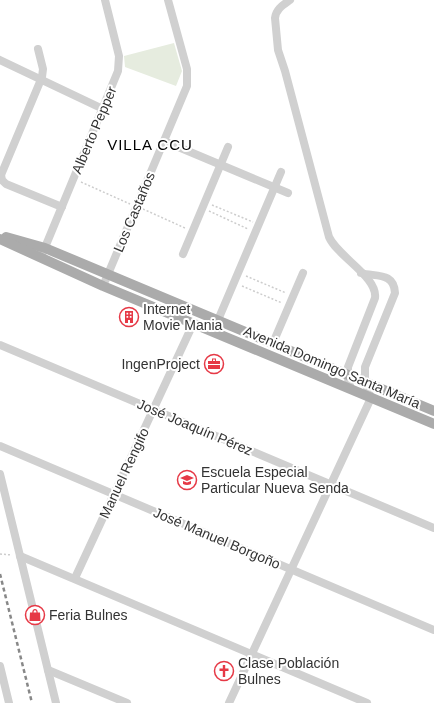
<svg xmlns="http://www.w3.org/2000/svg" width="434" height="703" font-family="Helvetica,sans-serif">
	<rect width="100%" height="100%" fill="#fff"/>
	<polygon fill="#e6ecdf" points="174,43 182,71 176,86 125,67 124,56"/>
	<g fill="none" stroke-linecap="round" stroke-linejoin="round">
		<g stroke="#cdcdcd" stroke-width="1.5" stroke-dasharray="2 2" stroke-linecap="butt">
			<polyline points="81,182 130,204"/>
			<polyline points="212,205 253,222"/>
			<polyline points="143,209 185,228"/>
			<polyline points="209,211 248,229"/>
			<polyline points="246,276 286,293"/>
			<polyline points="242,286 282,303"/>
			<polyline points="0,554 12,555"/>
		</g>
		<g stroke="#d0d0d0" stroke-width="8">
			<path d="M290 0C283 5 276 9 275 18L278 50 285 71 329 237C338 257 378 277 375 298L348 367V379L351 389"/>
			<polyline points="0,60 103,109"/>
			<polyline points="164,141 288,193"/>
			<polyline points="1,175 42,77 43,69 38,49"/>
			<polyline points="1,175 2,180 6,184 62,207"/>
			<polyline points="183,254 228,147"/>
			<polyline points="41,257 118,71 119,56 105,0"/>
			<polyline points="103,286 187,86 187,69 168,0"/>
			<polyline points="218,320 281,172"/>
			<polyline points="273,343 303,273"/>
			<polyline points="0,345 434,528"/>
			<polyline points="0,446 434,630"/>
			<polyline points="0,474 56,703"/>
			<polyline points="20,556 367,703"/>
			<polyline points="75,578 193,324"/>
			<polyline points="0,666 9,703"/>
			<polyline points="48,670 127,703"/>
			<path d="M229 703 371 398 365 382V367L395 293C394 272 376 277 361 273"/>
		</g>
		<g stroke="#ababab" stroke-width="10">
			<polyline points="6,237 45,248 434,411"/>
			<polyline points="0,239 103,286 434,424"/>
		</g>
		<polyline stroke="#888" stroke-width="2.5" stroke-dasharray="4 3" stroke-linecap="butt" points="0,574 32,703"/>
	</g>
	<defs>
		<symbol id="building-ring" viewBox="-11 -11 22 22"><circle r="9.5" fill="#fff" stroke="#e63946" stroke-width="1.5"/><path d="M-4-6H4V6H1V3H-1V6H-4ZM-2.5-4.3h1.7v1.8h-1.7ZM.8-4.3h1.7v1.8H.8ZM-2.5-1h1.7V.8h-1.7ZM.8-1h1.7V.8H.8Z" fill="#e63946"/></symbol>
		<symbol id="office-ring" viewBox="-11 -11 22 22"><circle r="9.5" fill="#fff" stroke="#e63946" stroke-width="1.5"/><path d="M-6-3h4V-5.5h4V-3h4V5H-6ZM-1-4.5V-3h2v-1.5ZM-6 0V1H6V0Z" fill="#e63946"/></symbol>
		<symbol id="school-ring" viewBox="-11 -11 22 22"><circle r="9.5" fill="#fff" stroke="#e63946" stroke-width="1.5"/><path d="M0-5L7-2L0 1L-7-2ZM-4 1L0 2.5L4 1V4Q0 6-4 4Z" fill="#e63946"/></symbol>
		<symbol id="shop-ring" viewBox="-11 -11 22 22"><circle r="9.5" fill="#fff" stroke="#e63946" stroke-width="1.5"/><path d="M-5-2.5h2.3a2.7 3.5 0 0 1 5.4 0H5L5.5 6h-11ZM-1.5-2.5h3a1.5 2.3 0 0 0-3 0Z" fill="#e63946"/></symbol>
		<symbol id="church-ring" viewBox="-11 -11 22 22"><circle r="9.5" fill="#fff" stroke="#e63946" stroke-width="1.5"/><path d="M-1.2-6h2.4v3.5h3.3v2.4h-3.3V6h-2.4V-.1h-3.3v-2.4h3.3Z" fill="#e63946"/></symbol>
	</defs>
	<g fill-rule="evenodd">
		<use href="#building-ring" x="118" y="306" width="22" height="22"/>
		<use href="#office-ring" x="203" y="353" width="22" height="22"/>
		<use href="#school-ring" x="176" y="469" width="22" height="22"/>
		<use href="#shop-ring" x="24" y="604" width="22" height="22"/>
		<use href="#church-ring" x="213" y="660" width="22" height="22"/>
	</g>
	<g text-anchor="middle" stroke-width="4" stroke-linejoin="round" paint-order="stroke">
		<g font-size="14" fill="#333" stroke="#fff">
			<text transform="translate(94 130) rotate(-67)" y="5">Alberto Pepper</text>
			<text transform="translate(134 212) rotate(-67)" y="5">Los Castaños</text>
			<text transform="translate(332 367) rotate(23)" y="5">Avenida Domingo Santa María</text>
			<text transform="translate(195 427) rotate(23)" y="5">José Joaquín Pérez</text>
			<text transform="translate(124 473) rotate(-65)" y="5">Manuel Rengifo</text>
			<text transform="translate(217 538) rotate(23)" y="5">José Manuel Borgoño</text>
		</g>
		<g font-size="14" fill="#333" stroke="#fff" text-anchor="start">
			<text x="143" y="314">Internet<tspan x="143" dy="16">Movie Mania</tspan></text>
			<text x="200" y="369" text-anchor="end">IngenProject</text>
			<text x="201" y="477">Escuela Especial<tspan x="201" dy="16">Particular Nueva Senda</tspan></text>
			<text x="49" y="620">Feria Bulnes</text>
			<text x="238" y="668">Clase Población<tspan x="238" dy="16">Bulnes</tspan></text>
		</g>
		<g font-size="15" letter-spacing="1" fill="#000" stroke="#fff">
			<text x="150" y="150">VILLA CCU</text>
		</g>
	</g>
</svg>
